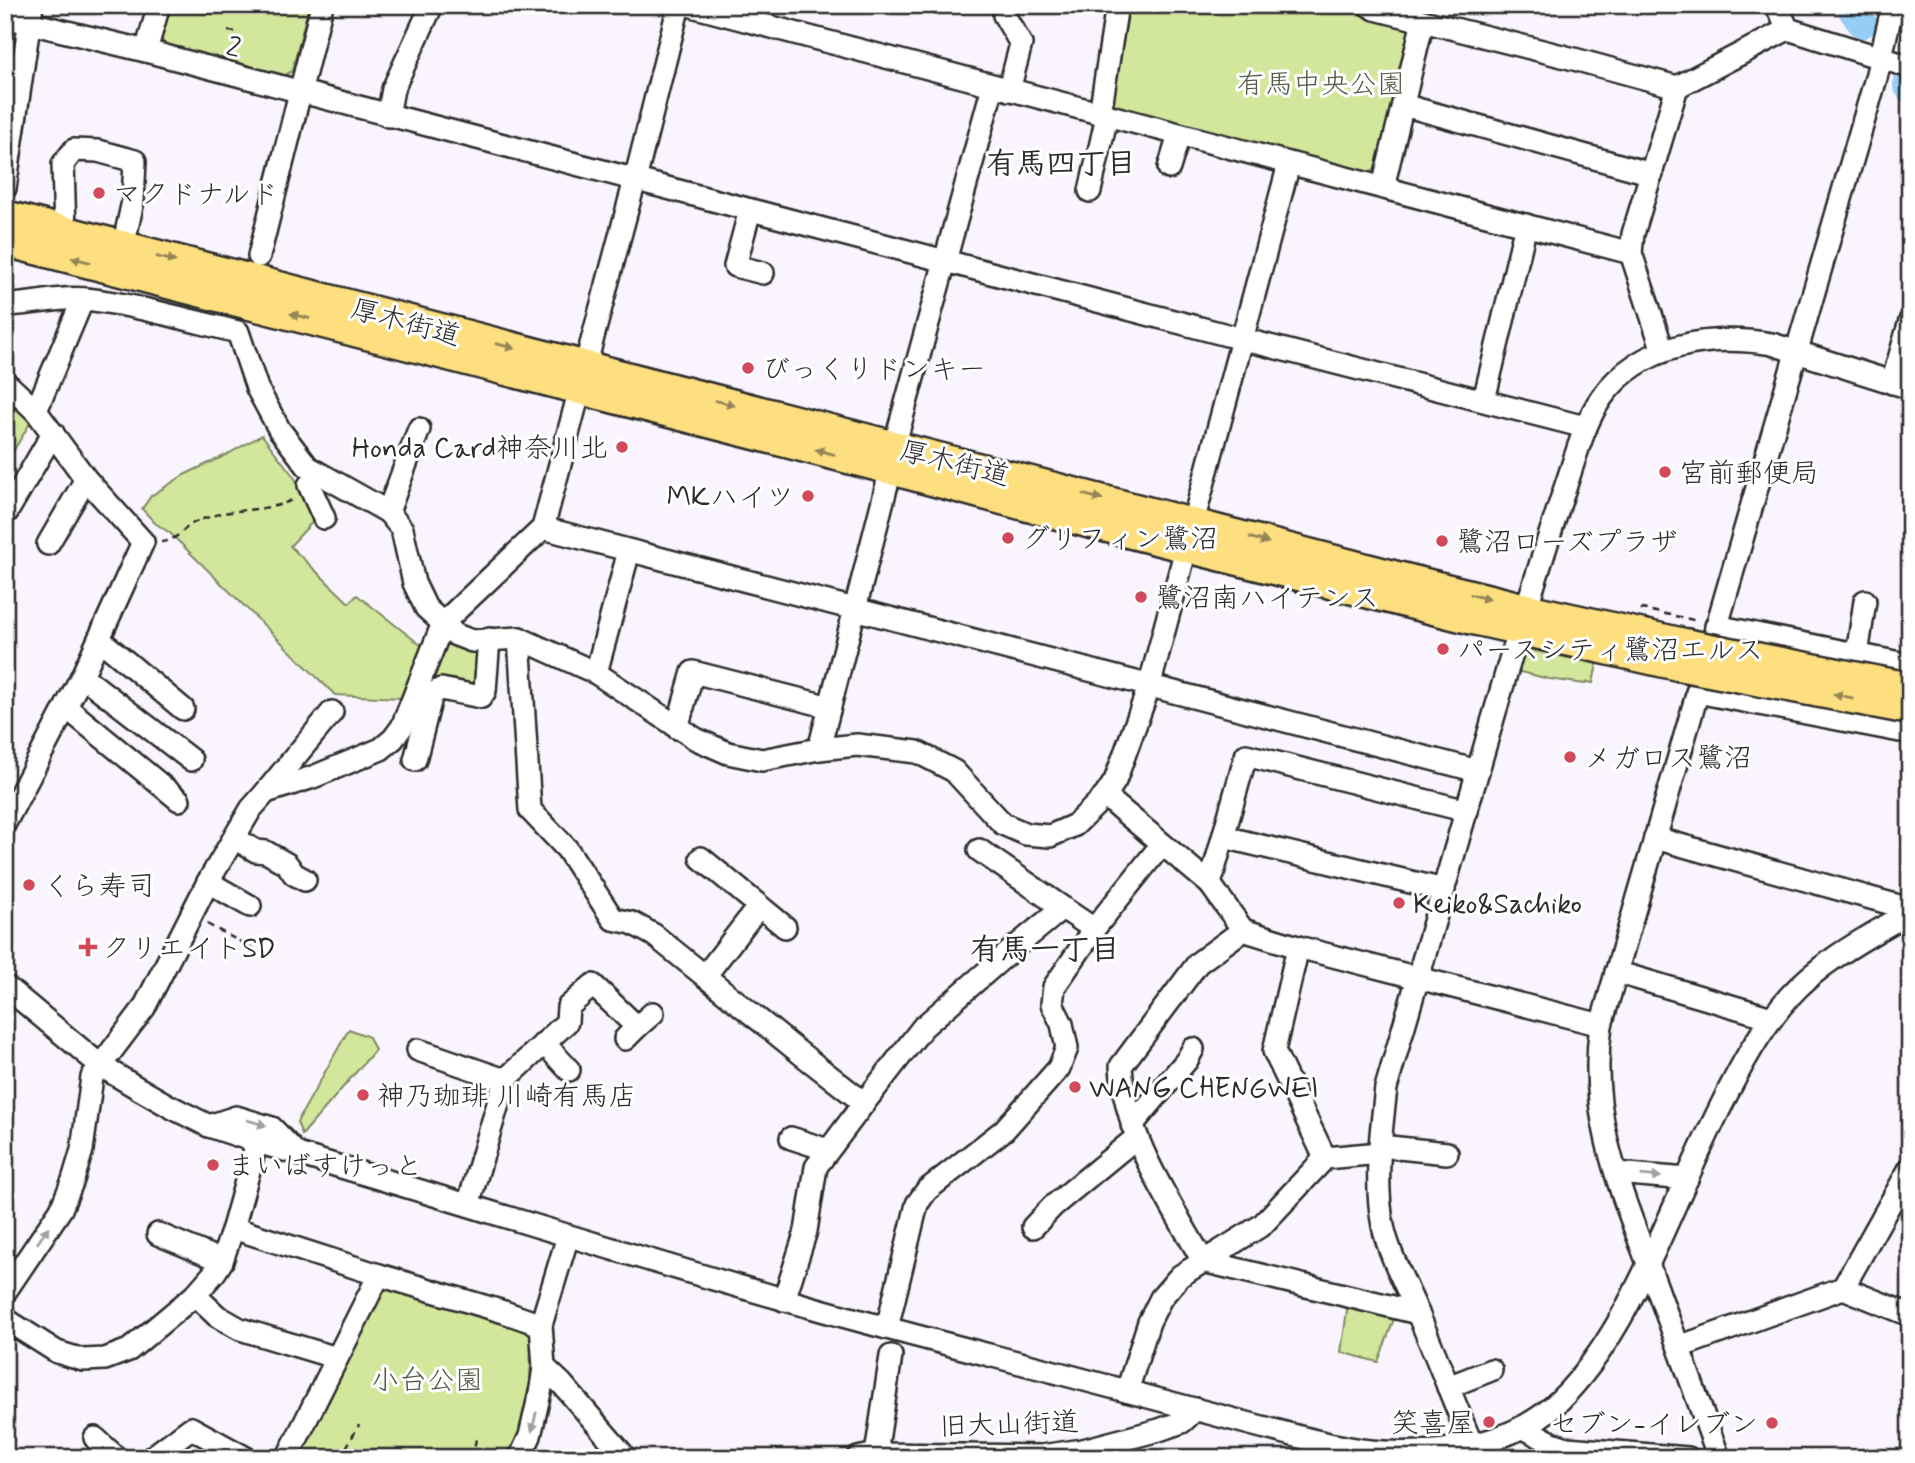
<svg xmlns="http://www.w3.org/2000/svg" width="1915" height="1463" font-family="Mynerve,'Klee One',sans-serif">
	<rect width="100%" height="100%" fill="#f9f4fe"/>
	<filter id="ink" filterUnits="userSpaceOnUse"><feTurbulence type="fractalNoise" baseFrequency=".0143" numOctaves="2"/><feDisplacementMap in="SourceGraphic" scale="14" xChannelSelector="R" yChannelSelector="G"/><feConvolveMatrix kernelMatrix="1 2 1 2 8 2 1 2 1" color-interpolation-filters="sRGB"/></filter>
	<g filter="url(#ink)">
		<g fill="#d2e79c" stroke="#7e8964" stroke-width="2">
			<polygon points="169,5 309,5 292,71 280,78 167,48 161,38"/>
			<polygon points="1130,5 1357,5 1380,17 1407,24 1412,36 1378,167 1367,175 1118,109 1111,99"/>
			<polygon points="5,392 33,418 5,465"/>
			<polygon points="262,435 294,477 318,516 290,546 349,603 357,595 422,646 401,698 335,695 170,533 155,523 142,509 151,496 184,475 226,455"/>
			<polygon points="454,641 479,651 478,679 475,686 426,684 442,645"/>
			<polygon points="1526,649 1597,664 1593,683 1588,682 1585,684 1549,679 1516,671 1522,652"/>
			<polygon points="349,1029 369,1037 375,1050 302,1135 297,1122"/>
			<polygon points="385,1286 524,1325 531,1336 530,1385 520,1433 508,1458 300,1458"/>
			<polygon points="1348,1304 1394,1319 1378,1362 1341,1352"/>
		</g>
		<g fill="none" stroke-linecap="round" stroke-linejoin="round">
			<g stroke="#95cef4" stroke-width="30">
				<polyline points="1850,5 1862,23"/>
				<polyline points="1908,85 1910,88"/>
			</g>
			<defs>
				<g id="minor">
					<polyline points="688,5 1631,253"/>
					<polyline points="1368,5 1375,9 1574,59 1677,87 1788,29"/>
					<polyline points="1776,5 1788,29 1910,67"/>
					<polyline points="1004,15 1021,44 1009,90"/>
					<polyline points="5,17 146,51 1242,339 1585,427"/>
					<polyline points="146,51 159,5"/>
					<polyline points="1403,105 1652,174"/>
					<polyline points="1100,114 1117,5"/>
					<polyline points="388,116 393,89 432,5"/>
					<polyline points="1169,168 1179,135"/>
					<polyline points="1383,187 1423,21"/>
					<polyline points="5,188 32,5"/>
					<polyline points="1090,191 1107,116"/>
					<polyline points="750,210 735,266 763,273"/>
					<polyline points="65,232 63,164 74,150 98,151 135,161 133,201 123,247"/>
					<polyline points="259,256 322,5"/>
					<path d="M5 305C32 305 60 296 86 299 137 305 188 320 238 332L257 388 279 429 308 467 388 512 402 529 414 583 426 608 456 635 472 641 519 638 596 673 696 739 728 753 762 760 819 749 857 745 917 752 954 771 1003 824 1026 834 1050 836 1075 825 1105 796 1115 781 1149 687 1289 164"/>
					<polyline points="1663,351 1631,253 1633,234 1677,87"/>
					<polyline points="585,367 635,180 679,5"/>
					<polyline points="5,382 36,411 86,479 143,542 82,676 5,823"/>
					<polyline points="1892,383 1910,321"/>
					<polyline points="1484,400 1526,225"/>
					<polyline points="36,411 83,299"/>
					<polyline points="894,447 993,86"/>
					<polyline points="309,485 324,518"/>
					<polyline points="7,512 53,433"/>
					<polyline points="388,512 419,429"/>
					<polyline points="543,528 1478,771"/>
					<polyline points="48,544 86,479"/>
					<path d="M1526 609C1539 569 1551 530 1564 491 1575 460 1583 424 1602 397 1641 343 1711 334 1772 344L1910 388"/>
					<polyline points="1716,626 1910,665"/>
					<polyline points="519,638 530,810 567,849 613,919 632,923 654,935 800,1053 864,1103 923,1027 1014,948 1063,908 1094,929"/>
					<polyline points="99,639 183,709"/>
					<polyline points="1857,655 1865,601"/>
					<polyline points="596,673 629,551"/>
					<polyline points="82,676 191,760"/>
					<polyline points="1697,692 1900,731"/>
					<polyline points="67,708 179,800"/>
					<polyline points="677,728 693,672 830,707"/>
					<polyline points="819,749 891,469"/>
					<polyline points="415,760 432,694 441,689 481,697 485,691 489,639"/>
					<polyline points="266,792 332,712"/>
					<polyline points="1105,796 1210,884 1243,930 1298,947 1601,1025"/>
					<polyline points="1224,837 1444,890"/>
					<polyline points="234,838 256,851 266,852 287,864 294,874 305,880"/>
					<polyline points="1655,838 1910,909"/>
					<polyline points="979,850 1063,908"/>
					<polyline points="701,858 785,927"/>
					<polyline points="208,882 250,906"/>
					<polyline points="1210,884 1246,755 1467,811"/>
					<path d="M1243 930 1198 963 1121 1066C1125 1138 1169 1200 1203 1261L1418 1313"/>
					<polyline points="1298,947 1274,1051 1325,1158"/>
					<polyline points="1616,972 1772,1018"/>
					<polyline points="705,976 759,906"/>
					<path d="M5 986 101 1066 136 1087 169 1106 209 1126 257 1142C431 1193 604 1248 779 1298 874 1326 971 1350 1066 1375 1130 1392 1194 1409 1258 1426 1299 1436 1342 1450 1384 1452 1444 1455 1516 1444 1560 1400 1607 1353 1636 1292 1663 1232 1682 1190 1700 1148 1721 1106 1740 1067 1760 1030 1789 997 1822 960 1868 937 1910 912"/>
					<polyline points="637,1027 653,1013"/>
					<polyline points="544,1043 569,1070"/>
					<polyline points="418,1050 505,1080"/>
					<polyline points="1132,1125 1187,1060 1193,1049"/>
					<polyline points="209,1126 236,1117 272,1128 295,1152"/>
					<polyline points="791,1138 828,1150"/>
					<polyline points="1380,1146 1447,1153"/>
					<polyline points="1910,1168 1843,1288 1910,1315"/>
					<polyline points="1616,1173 1687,1179"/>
					<polyline points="468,1205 505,1080 567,1022 568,1007 593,985 637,1027 625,1039"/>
					<polyline points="1033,1227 1053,1206 1137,1137"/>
					<polyline points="233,1228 379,1275 504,1312 541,1325"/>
					<polyline points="158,1234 222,1261"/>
					<polyline points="5,1292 61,1209 73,1180 82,1150 92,1077 144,1008 208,882 251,809 266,792 313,777 381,749 393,739 402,727 407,714 443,623 543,528 580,389"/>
					<polyline points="195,1295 217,1316 240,1329 337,1358"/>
					<polyline points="784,1300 806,1231 816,1167 864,1103"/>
					<polyline points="5,1319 57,1352 83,1360 105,1359 129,1350 195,1295 215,1272 222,1261 233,1228 257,1142"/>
					<polyline points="887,1328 917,1204 927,1190 1004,1130 1059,1068 1067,1048 1062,1024 1052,1004 1054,987 1094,929 1162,844"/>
					<polyline points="1679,1347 1843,1288"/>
					<polyline points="544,1367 562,1384 626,1458"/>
					<polyline points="1448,1387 1491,1370"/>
					<polyline points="1127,1391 1149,1322 1161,1298 1180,1276 1262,1225 1325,1158 1380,1153"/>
					<polyline points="1524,1428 1552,1443 1567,1448 1688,1458"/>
					<polyline points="95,1438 117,1458"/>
					<path d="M1472 1445C1454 1402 1437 1358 1419 1316 1407 1286 1390 1258 1383 1226 1374 1181 1381 1133 1386 1088L1519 629"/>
					<polyline points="876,1454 891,1356"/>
					<polyline points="151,1458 191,1428 246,1458"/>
					<polyline points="287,1458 379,1275"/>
					<polyline points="520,1458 530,1436 541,1388 544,1367 541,1325 568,1236"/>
					<polyline points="858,1458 876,1454 1041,1456 1083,1450 1159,1430 1182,1422 1196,1409"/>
					<path d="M1719 1458C1697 1398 1675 1337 1653 1277 1622 1193 1587 1116 1601 1025L1876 78 1893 5"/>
				</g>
				<g id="highway">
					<polyline points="5,216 1397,577 1526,609 1684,644"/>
					<polyline points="5,241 891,469 1084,521 1473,619 1678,665"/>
				</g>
			</defs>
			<use href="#minor" stroke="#2b2b2b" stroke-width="26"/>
			<use href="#highway" stroke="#2b2b2b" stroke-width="35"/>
			<g stroke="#2b2b2b" stroke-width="2.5" stroke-dasharray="7 5" stroke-linecap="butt">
				<polyline points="228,31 239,32"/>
				<path d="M161 542C178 542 184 524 203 519 210 517 217 514 224 513 243 509 279 510 294 498"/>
				<polyline points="1641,611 1642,609 1698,621"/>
				<polyline points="207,924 269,957"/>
				<polyline points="346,1448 359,1425"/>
				<polyline points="472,1458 476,1439"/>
			</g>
			<use href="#minor" stroke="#fff" stroke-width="21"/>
			<use href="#highway" stroke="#fddf80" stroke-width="30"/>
			<defs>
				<g id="highway-bridge">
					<polyline points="1684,644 1910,688"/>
					<polyline points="1678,665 1910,709"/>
				</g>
			</defs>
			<use href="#highway-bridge" stroke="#2b2b2b" stroke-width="35" stroke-linecap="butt"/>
			<use href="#highway-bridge" stroke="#fddf80" stroke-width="30"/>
		</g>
		<defs><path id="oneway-solid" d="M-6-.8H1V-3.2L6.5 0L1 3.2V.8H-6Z" transform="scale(1.75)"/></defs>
		<g fill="#948556">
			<use href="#oneway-solid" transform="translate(166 259) rotate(15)"/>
			<use href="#oneway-solid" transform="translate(81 260) rotate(-166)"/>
			<use href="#oneway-solid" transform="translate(300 316) rotate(-166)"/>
			<use href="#oneway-solid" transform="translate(505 346) rotate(15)"/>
			<use href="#oneway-solid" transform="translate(725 403) rotate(15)"/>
			<use href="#oneway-solid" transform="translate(825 452) rotate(-166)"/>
			<use href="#oneway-solid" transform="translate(1093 497) rotate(14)"/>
			<use href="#oneway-solid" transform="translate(1259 540) rotate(15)"/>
			<use href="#oneway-solid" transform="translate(1480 597) rotate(14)"/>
			<use href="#oneway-solid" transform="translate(1843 696) rotate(-169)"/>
		</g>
		<g fill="#a0a0a0">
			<use href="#oneway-solid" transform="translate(257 1123) rotate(17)"/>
			<use href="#oneway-solid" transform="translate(1651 1176) rotate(5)"/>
			<use href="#oneway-solid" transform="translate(43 1235) rotate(-56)"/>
			<use href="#oneway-solid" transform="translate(534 1422) rotate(103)"/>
		</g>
	</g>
	<g fill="#d1495b" stroke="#fff" stroke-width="2.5">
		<circle cx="99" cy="193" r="7"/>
		<circle cx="748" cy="368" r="7"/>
		<circle cx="622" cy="447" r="7"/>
		<circle cx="1665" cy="472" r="7"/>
		<circle cx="808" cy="496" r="7"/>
		<circle cx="1008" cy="538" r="7"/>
		<circle cx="1442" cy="541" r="7"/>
		<circle cx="1141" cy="597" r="7"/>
		<circle cx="1443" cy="649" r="7"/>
		<circle cx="1570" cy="757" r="7"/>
		<circle cx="29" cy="885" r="7"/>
		<circle cx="1399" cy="903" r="7"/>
		<path d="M84.5 936.5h7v7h7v7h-7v7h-7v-7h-7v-7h7z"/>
		<circle cx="1075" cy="1087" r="7"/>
		<circle cx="363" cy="1095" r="7"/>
		<circle cx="213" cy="1165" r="7"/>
		<circle cx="1489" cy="1422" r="7"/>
		<circle cx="1772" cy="1423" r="7"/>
	</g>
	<g text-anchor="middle" stroke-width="6" stroke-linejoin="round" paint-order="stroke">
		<g font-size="28" fill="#2b2b2b" stroke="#fff">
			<text transform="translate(234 46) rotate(15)" y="10">2</text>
			<text transform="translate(406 321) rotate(15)" y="10">厚木街道</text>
			<text transform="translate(955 462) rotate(14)" y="10">厚木街道</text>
			<text transform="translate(1009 1423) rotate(-2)" y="10">旧大山街道</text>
		</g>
		<g font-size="28" fill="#555a47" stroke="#fff">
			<text x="1321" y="93">有馬中央公園</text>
			<text x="427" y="1389">小台公園</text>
		</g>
		<g font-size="28" fill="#2b2b2b" stroke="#fff" text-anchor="start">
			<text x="113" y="203">マクドナルド</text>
			<text x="762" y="378">びっくりドンキー</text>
			<text x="608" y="457" text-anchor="end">Honda Card神奈川北</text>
			<text x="1679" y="482">宮前郵便局</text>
			<text x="794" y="506" text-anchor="end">MKハイツ</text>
			<text x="1022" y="548">グリフィン鷺沼</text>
			<text x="1456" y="551">鷺沼ローズプラザ</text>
			<text x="1155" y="607">鷺沼南ハイテンス</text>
			<text x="1457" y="659">パースシティ鷺沼エルス</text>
			<text x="1584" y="767">メガロス鷺沼</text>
			<text x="43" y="895">くら寿司</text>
			<text x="1413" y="913">Keiko&amp;Sachiko</text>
			<text x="102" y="957">クリエイトSD</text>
			<text x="1089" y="1097">WANG CHENGWEI</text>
			<text x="377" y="1105">神乃珈琲 川崎有馬店</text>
			<text x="227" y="1175">まいばすけっと</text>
			<text x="1475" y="1432" text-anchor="end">笑喜屋</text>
			<text x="1758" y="1433" text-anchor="end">セブン-イレブン</text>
		</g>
		<g font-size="30" font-weight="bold" fill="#2b2b2b" stroke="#fff">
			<text x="1061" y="173">有馬四丁目</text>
			<text x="1045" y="959">有馬一丁目</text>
		</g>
	</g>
	<rect width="1915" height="1463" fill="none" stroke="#fff" stroke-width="28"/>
	<rect x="14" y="14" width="1887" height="1435" fill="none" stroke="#2b2b2b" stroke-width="2.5" filter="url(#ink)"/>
</svg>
